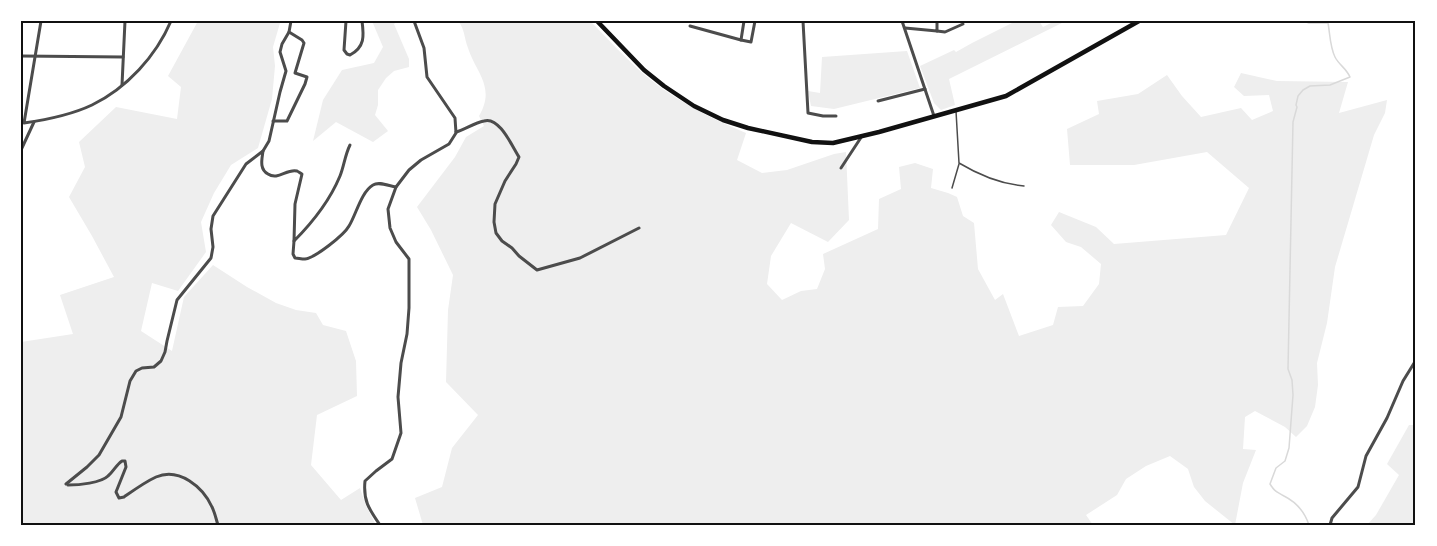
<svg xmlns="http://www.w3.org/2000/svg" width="1437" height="546" font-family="Cabin,sans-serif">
	<rect width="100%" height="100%" fill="#fff"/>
	<g fill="#eee">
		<polygon points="198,21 279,21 280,23 273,47 275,66 272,99 258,148 231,165 214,193 201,222 206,252 178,291 152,283 141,331 172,351 184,297 213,265 247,287 276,303 296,310 316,313 323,325 346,331 356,361 357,396 317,415 311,465 341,500 360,488 366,506 376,525 21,525 21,342 73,334 60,295 114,277 92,236 69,197 85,167 79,142 116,107 177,119 181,87 168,76"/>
		<polygon points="372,21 397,21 394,24 409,59 409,67 394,71 386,78 378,90 378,105 375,115 388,131 373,142 336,122 313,141 323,100 342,70 374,63 383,47"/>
		<path d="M458 21H590C608 39 626 59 646 76 676 101 710 118 746 133L737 160 762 173 787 170 834 154 846 152 849 220 828 242 791 223 771 256 767 284 782 300 801 291 817 289 825 269 823 254 878 229 879 199 901 189 899 167 915 163 933 169 931 188 948 193 957 197 963 216 974 223 978 269 995 300 1003 294 1019 336 1053 325 1058 307 1083 306 1099 284 1101 264 1081 247 1066 242 1051 225 1059 212 1096 227 1114 244 1226 235 1249 188 1207 152 1134 165H1070L1067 129 1099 114 1097 101 1138 94 1167 75 1182 96 1201 117 1241 108 1252 120 1273 111 1269 95 1244 96 1234 87 1241 73 1277 81 1348 82 1339 113 1387 100 1385 113 1374 135 1335 267 1327 323 1317 363 1318 385 1315 407 1307 426 1296 437 1285 427 1255 411 1245 417 1243 449 1256 450 1243 483 1235 525 1205 501 1194 487 1188 469 1170 456 1146 466 1126 479 1117 495 1086 515 1093 525H423L415 498 442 487 452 448 478 415 446 382 448 310 453 275 431 230 417 207 455 157 466 137 484 126 479 116C496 87 476 73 468 48 464 38 465 29 458 21Z"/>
		<polygon points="1016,21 1039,21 1043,27 1055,21 1066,21 949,79 955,105 941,110 934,103 920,66 954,50 956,52 972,43"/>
		<polygon points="907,51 920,88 834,109 811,106 808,91 820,93 822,57"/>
		<polygon points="1409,425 1416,425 1416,525 1367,525 1376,515 1399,475 1387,464"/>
	</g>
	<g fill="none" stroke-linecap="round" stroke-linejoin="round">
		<path stroke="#d9d9d9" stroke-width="1.5" d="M1303 21 1309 23H1328C1330 34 1330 47 1335 57 1339 65 1346 68 1350 77L1330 85 1310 86 1303 90 1298 96 1296 105 1297 107 1293 122 1288 369 1292 380 1293 395 1289 448 1285 461 1276 468 1270 484C1275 492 1276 491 1284 496 1296 502 1305 513 1309 525"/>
		<g stroke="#4c4c4c" stroke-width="1.5">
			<path d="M956 111 959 163C979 175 1001 184 1024 186"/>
			<polyline points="952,188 959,164"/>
		</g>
		<g stroke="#4c4c4c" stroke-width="3">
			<path d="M41 21 24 123C45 120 73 114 92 105 127 88 156 56 171 21"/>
			<path d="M346 21 344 50 347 54 350 55C365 47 364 36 362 21"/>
			<polyline points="803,21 808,113 823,116 836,116"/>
			<polyline points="902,21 934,116"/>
			<polyline points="690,26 741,40 744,21"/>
			<polyline points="905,28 937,31 937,21"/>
			<polyline points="937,31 945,32 963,24"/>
			<polyline points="741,40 751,42 755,21"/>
			<polyline points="21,56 123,57"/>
			<polyline points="122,85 125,21"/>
			<polyline points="878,101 925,89"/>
			<polyline points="273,121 287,121 305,84 307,77 295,73 304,43 302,40 289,32"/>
			<path d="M456 132C466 129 474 123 484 121 499 116 512 146 519 157L516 164 505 181 495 204 494 222 496 233 502 241 512 248 519 256 537 270 580 258 639 228"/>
			<polyline points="21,150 34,122"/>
			<path d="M263 151C262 159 259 169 268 174 278 181 287 168 297 171 299 172 300 173 302 174L295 204 294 241C312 223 330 200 340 176 344 166 345 155 350 145"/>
			<polyline points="841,168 862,136"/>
			<path d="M294 241 293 254 295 258C298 258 301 259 305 259 315 258 344 235 349 226 356 215 361 192 373 185 379 181 389 186 396 187"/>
			<polyline points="66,484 87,467 99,455 121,417 130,381 136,371 142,368 154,367 161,361 165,352 167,341 177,300 211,258 213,247 211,229 213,216 246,164 263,151 269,141 280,92 286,71 280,52 282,44 289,32 291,21"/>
			<path d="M68 485C79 485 101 483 108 476 114 471 116 465 122 461H125L126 467 116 492 119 498 124 497C134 490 145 482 156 477 179 467 203 487 212 507 215 513 216 519 218 525"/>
			<path d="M380 525C369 509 363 501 365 481L376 471 392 459 401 433 398 397 401 363 407 334 409 308V259L396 242 390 228 388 209 396 187 409 170 421 160 449 144 456 133 455 118 427 77 424 48 414 21"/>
		</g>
		<polyline stroke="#4c4c4c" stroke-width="3" points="1330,525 1332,518 1358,487 1366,456 1387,418 1403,381 1416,360"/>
		<polyline stroke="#111" stroke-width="4.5" points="597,21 644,70 664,86 694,106 723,120 748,128 812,142 833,143 879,132 1006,96 1139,21"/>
	</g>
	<rect width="1437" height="546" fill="none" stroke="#ffffff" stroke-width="45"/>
	<rect x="22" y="22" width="1392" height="502" fill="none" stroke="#111" stroke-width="2"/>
</svg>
